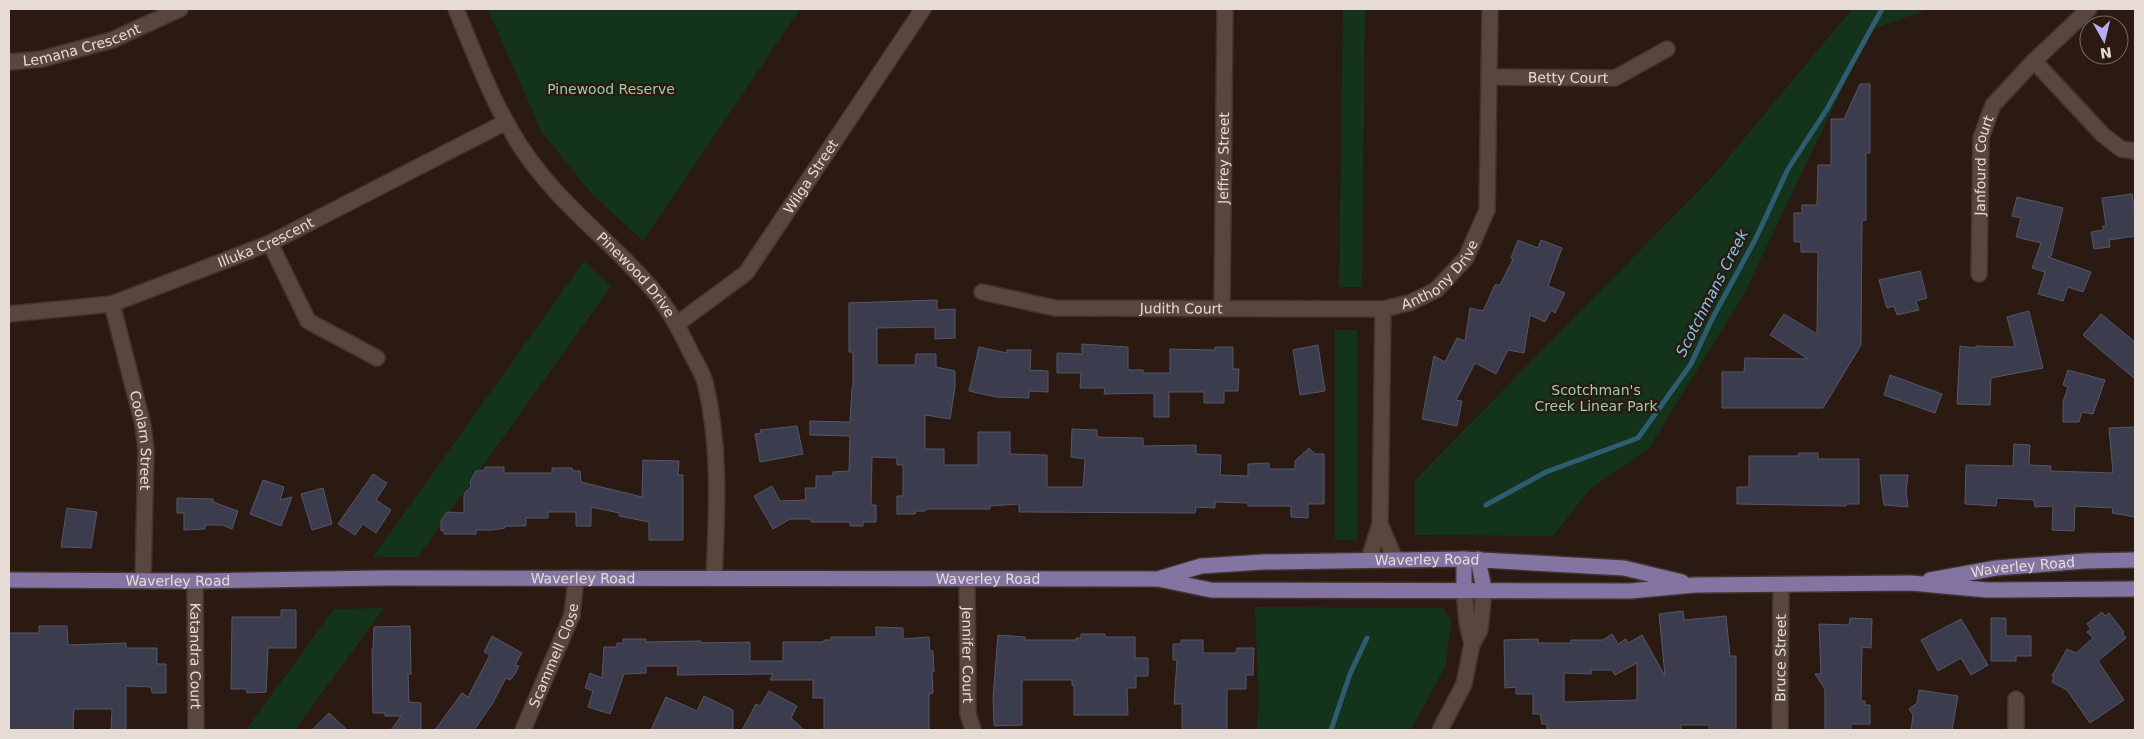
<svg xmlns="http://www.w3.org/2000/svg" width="2144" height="739" font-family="'DejaVu Sans',sans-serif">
	<rect width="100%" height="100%" fill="#2a1a12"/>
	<g fill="#14331b">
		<polygon points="488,9 800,9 643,241 591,193 541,131"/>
		<polygon points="1343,9 1365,9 1362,287 1339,287"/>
		<polygon points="1852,9 1929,9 1870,30 1744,294 1649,448 1589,490 1553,536 1415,535 1415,480 1714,175"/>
		<polygon points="584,261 611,286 418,557 373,557"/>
		<rect x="1335" y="330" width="22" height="210"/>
		<polygon points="1255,607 1443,608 1451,620 1446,665 1411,730 1256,730 1259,704"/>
		<polygon points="384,608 295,730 246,730 334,609"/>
	</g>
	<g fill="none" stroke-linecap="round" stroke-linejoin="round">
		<g stroke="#2e5d73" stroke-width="5">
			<polyline points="1486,505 1546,472 1638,438 1691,364 1712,319 1755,240 1788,169 1827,109 1882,9"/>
			<polyline points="1331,730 1350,674 1367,638"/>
		</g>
	</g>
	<g fill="#3b3c4e" stroke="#555668" fill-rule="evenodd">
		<polygon points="1860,84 1870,84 1870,153 1866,153 1866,220 1862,221 1861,345 1823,408 1722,408 1722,372 1744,372 1745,358 1808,359 1770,335 1784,314 1817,334 1818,252 1801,252 1801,242 1794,242 1794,213 1802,213 1802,205 1817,205 1818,165 1831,165 1831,119 1844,119"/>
		<polygon points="2132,194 2135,215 2135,236 2109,240 2110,247 2094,249 2091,232 2103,230 2103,226 2106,226 2102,198"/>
		<polygon points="2017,197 2063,208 2051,256 2048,257 2091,272 2083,292 2068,287 2063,301 2038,294 2045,272 2032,268 2041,243 2016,237 2021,218 2012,216"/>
		<polygon points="1518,240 1538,248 1541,240 1562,248 1548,286 1565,293 1555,313 1551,310 1545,322 1530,315 1524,353 1508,350 1496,374 1475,363 1456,400 1462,401 1457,426 1422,419 1434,356 1445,362 1457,338 1465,341 1470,308 1483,311 1495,285 1500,285 1513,259 1511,258"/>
		<polygon points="1920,271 1927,298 1916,301 1919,310 1897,315 1894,306 1887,308 1879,280"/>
		<polygon points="937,300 937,310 955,309 955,338 935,339 935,327 877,328 877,365 915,365 916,354 936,354 936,367 955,371 955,387 950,419 925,415 925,449 944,449 944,465 978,465 978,432 1010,432 1010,454 1047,455 1047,487 1083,487 1085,459 1071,457 1072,429 1097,430 1097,437 1143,438 1143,446 1196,445 1196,454 1221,455 1220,475 1248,476 1248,464 1269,463 1269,469 1295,469 1295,461 1309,448 1315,454 1324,454 1324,504 1308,504 1308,518 1291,517 1291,506 1248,506 1248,503 1215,502 1215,508 1196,507 1195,513 1019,512 1019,504 990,506 990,509 925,509 925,511 916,511 915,514 897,514 897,496 903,496 903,465 897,465 897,458 872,457 871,505 876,505 876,522 863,522 863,526 850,526 850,522 811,522 811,519 790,519 773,529 754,496 772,486 780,501 806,500 805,488 816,488 816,476 833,476 833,472 849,471 850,436 810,435 810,421 850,422 852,388 853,389 853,352 849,352 849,303"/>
		<polygon points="2029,311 2043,368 1991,378 1990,405 1957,404 1960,346 1976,348 1976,346 2015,347 2007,317"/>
		<polygon points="2101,314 2135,342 2135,379 2083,335"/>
		<polygon points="1082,344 1128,347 1128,370 1143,370 1143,373 1170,373 1170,349 1215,350 1215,347 1233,347 1233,369 1239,369 1238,391 1224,391 1224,403 1204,403 1204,392 1169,392 1169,417 1154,417 1154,393 1104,394 1105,388 1080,388 1081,373 1057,373 1057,353 1082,354"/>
		<polygon points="1318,345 1325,391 1300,395 1293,350"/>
		<polygon points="979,347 1007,353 1007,350 1031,350 1030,370 1048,371 1048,392 1029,391 1029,398 996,397 969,391"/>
		<polygon points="2068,370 2105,380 2093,414 2082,412 2079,422 2063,422 2063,402 2068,387 2063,385"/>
		<polygon points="1890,375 1942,394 1935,413 1884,395"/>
		<polygon points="797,426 803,454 760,462 755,434 761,433 760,430"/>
		<polygon points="2135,427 2135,517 2112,513 2113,508 2075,506 2074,531 2052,530 2053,506 2035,507 2034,500 1997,498 1996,506 1965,504 1966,465 2013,466 2014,444 2030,445 2029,465 2051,466 2050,471 2113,473 2109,428"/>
		<polygon points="1799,453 1818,453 1818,459 1859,459 1859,504 1846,504 1846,506 1737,504 1737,487 1749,487 1749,456 1798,456"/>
		<polygon points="643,460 679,461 678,475 683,475 683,540 649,540 649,522 619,516 619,513 591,507 591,526 576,526 576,512 548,512 548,518 526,518 526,526 505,526 505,528 492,530 476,530 476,534 444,534 444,530 441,531 441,521 447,512 464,513 464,494 471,486 470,482 476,471 485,470 485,467 504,467 504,473 552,473 552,468 572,468 573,471 580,471 581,482 642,497"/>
		<polygon points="373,474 387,483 376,500 391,510 376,533 363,524 355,535 338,524"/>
		<polygon points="1880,475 1908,475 1906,491 1908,507 1884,505"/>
		<polygon points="263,480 284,487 280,500 292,497 281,526 250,514"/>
		<polygon points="323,488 332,524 312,530 301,494"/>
		<polygon points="177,498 213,499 213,502 238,511 232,529 222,525 205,525 205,529 184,530 184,513 177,513"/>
		<polygon points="67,508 97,512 91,548 61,547"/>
		<polygon points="281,610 296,610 296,648 268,648 266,692 247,693 246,689 231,689 232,617 281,617"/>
		<path d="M1683 611 1684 620 1726 616 1730 656H1736V730H1709V725H1681V730H1547V724H1542L1540 714H1533V694H1516V687L1505 688 1504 640 1538 639V643H1571V640H1603L1612 634 1618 644 1626 639 1628 643 1642 635 1665 676 1659 614ZM1637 663V700L1564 702V673L1591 674V670H1612L1615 675Z"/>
		<polygon points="2102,612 2105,616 2109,613 2124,632 2122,633 2126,638 2098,661 2124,700 2090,723 2067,690 2052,682 2054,677 2052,676 2067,649 2076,653 2093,638 2087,632 2091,629 2087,624"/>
		<polygon points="1850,618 1872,619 1871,648 1862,647 1861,701 1865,701 1865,705 1870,705 1870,724 1851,724 1851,730 1825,730 1825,689 1815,674 1821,674 1819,624 1849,625"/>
		<polygon points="1991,618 2006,618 2006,636 2031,636 2031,656 2016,656 2016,661 1991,661"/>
		<polygon points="1961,619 1988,665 1971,675 1961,658 1938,671 1921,640"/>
		<polygon points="39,626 67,626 68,645 126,643 126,648 157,648 157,664 166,664 166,693 152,693 151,687 126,686 126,730 111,730 112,709 74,709 73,730 9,730 9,633 39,633"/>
		<polygon points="410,626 411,674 408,674 409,702 421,703 421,730 391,730 401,716 385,716 385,713 373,713 372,649 373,649 374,627"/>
		<polygon points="876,627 903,628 903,639 929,637 930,651 933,651 934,672 932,672 933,693 929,694 929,730 824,730 824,698 813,698 813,680 770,680 773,674 677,675 678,666 646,666 646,673 624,674 610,714 588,707 593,691 585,688 590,673 602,678 604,647 617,647 617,643 623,643 623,639 646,639 646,642 701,641 701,643 750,642 750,661 783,661 783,642 824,642 824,640 831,640 831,637 876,637"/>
		<polygon points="1081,634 1105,634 1105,637 1135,637 1135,658 1148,658 1148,676 1136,676 1136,688 1127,688 1128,715 1074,715 1074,686 1072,685 1072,680 1022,680 1022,725 994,726 993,698 998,635 1025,637 1025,640 1076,640 1076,638 1081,638"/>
		<polygon points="492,636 522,653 515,665 519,666 513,677 510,680 506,678 491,706 474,730 435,730 462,693 468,697 490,655 484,652"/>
		<polygon points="1181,640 1203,640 1203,653 1236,653 1237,648 1254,648 1253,675 1246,675 1246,689 1227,689 1227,730 1182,730 1182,704 1174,704 1177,660 1173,660 1173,644 1181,644"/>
		<polygon points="1919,690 1958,696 1952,730 1911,730 1913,715 1909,709 1917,703"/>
		<polygon points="769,691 797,706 791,718 804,730 742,730 756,704 760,706"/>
		<polygon points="704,696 733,710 733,730 651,730 666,697 697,711"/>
		<polygon points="329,713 347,730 312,730"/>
	</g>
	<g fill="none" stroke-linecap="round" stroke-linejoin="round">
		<defs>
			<g id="street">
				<path id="s1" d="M456 9C479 65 501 126 540 173 574 216 618 248 653 290 669 309 680 330 690 351 695 361 702 372 705 382 721 447 717 513 714 578"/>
				<polyline points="2034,61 2103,135 2121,149 2135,151"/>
				<path id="s2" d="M9 62 42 59 112 40 180 9"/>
				<path id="s3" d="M1490 77 1615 78 1667 49"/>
				<polyline points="270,243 308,321 377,358"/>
				<path id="s4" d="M1979 274 1981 138 1993 105 2034 61 2089 9"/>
				<path id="s5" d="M982 292 1055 308 1383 309"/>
				<path id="s6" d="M112 304 143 425 146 450 143 580"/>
				<path id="s7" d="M1222 308 1225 9"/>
				<path id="s8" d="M9 314 112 304 270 243 506 122"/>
				<path id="s9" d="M677 324 746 273 923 9"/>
				<polyline points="1380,524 1395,559"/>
				<path id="s10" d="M1369 559 1380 524 1383 309 1409 303 1436 290 1466 258 1487 210 1490 9"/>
				<path id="s11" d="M967 579 968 714 973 730"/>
				<path id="s12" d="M195 581 196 730"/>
				<polyline points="1464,589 1467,623 1472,644"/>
				<polyline points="2016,699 2016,730"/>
				<path id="s13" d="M523 730 572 615 576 578"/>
				<polyline points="1440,730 1464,684 1472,644 1480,630 1484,589"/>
				<path id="s14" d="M1780 730 1781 586"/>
			</g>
			<g id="primary">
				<polyline points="1464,559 1464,589"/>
				<polyline points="1478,559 1484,589"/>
				<path id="s15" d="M1161 578 1201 566 1263 562 1464 559 1624 568 1682 582"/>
				<path id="s16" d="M9 580 195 581 384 578 1158 579 1211 590 1630 591 1695 585 1911 583 1987 590 2135 589"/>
				<path id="s17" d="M1930 580 1996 568 2085 561 2135 560"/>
			</g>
		</defs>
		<use href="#street" stroke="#413430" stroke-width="18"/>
		<use href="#primary" stroke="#413430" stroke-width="18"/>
		<use href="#street" stroke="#59463d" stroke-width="15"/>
		<use href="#primary" stroke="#8474a2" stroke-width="15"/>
	</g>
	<g text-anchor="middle" stroke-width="5" stroke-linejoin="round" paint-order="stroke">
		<g font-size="14" fill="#e7dbd6" stroke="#2a1a12">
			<text dy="5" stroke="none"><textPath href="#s2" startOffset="75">Lemana Crescent</textPath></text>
			<text dy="5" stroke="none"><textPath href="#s3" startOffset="78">Betty Court</textPath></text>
			<text dy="5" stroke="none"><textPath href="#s7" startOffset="150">Jeffrey Street</textPath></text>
			<text dy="5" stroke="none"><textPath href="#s4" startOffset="109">Janfourd Court</textPath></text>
			<text dy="5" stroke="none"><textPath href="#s9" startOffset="202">Wilga Street</textPath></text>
			<text dy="5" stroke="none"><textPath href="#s8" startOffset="269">Illuka Crescent</textPath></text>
			<text dy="5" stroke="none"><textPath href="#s10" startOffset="321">Anthony Drive</textPath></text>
			<text dy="5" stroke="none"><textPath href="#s1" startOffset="325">Pinewood Drive</textPath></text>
			<text dy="5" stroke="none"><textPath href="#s5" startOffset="201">Judith Court</textPath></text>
			<text dy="5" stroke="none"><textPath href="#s6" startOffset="140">Coolarn Street</textPath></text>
			<text dy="5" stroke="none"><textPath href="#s15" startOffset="268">Waverley Road</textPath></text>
			<text dy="5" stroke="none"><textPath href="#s17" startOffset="94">Waverley Road</textPath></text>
			<text dy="5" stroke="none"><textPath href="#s16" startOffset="574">Waverley Road</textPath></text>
			<text dy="5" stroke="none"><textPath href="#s16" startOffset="979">Waverley Road</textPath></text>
			<text dy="5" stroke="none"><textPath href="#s16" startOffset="169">Waverley Road</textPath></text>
			<text dy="5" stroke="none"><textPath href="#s12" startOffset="75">Katandra Court</textPath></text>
			<text dy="5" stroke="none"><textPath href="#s13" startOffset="81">Scammell Close</textPath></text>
			<text dy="5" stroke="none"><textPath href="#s11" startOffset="76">Jennifer Court</textPath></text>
			<text dy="5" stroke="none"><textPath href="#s14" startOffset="72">Bruce Street</textPath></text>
		</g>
		<g font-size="14" fill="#98d2a0" stroke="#2a1a12">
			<text x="611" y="94">Pinewood Reserve</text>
			<text x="1596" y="395">Scotchman's<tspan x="1596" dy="16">Creek Linear Park</tspan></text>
		</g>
		<g font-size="15" font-style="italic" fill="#7dcbef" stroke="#2a1a12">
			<text transform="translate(1712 293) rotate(-63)" y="5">Scotchmans Creek</text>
		</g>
	</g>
	<rect width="2144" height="739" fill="none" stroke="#e7dbd6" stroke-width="20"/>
	<g transform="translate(2104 40) rotate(172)"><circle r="24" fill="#2a1a12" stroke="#766760"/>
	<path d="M0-4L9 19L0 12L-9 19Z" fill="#bbaaf6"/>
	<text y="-8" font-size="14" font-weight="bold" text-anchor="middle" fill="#e7dbd6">N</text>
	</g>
</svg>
